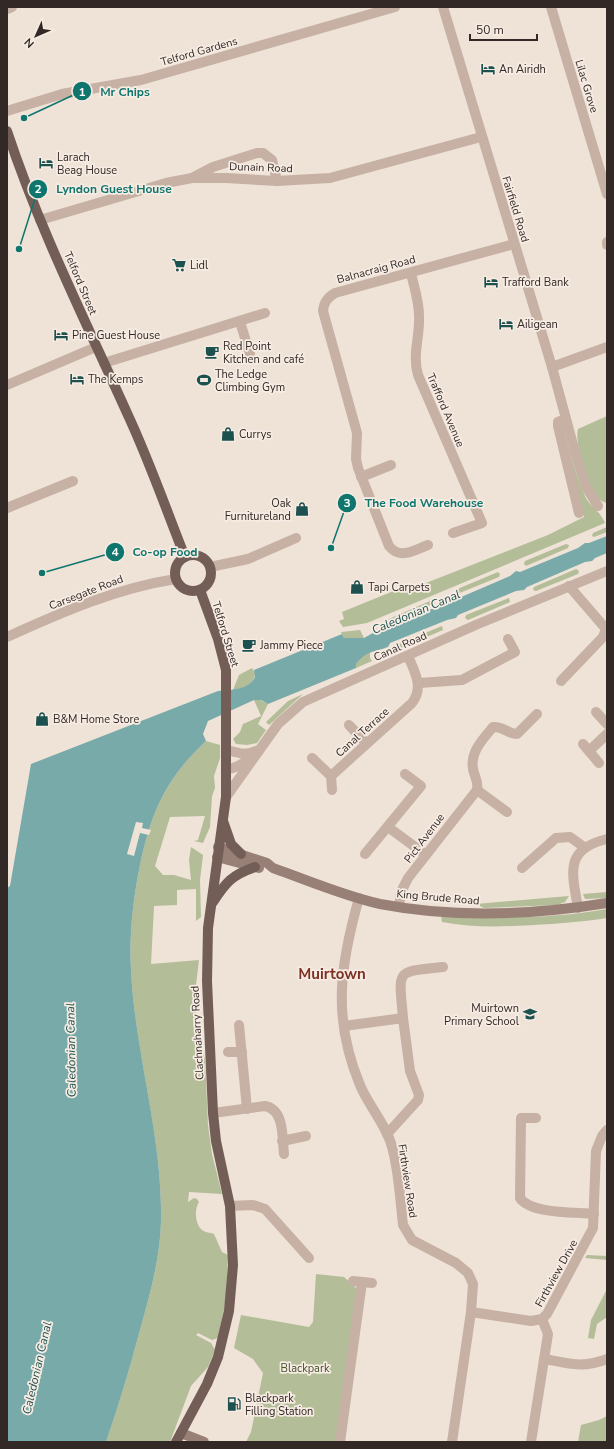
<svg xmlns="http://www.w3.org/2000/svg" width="614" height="1449" font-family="'Nunito Sans',sans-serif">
	<rect width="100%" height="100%" fill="#efe2d7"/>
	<g fill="#b3bd98">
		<path d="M607 416V503C604 502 601 501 599 499 588 488 574 443 578 429Z"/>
		<path d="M563 429C570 450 575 473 584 494 589 507 600 510 605 523L367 623 343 627 339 621 344 619 342 612 401 588 403 592 548 535 584 517 567 455Z"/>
		<polygon points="607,527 607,532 594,537 592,536 593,533"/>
		<polygon points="566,544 569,545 568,548 526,566 524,564 525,561"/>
		<polygon points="576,569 579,571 578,574 536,591 533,590 534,587"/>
		<polygon points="498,572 500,574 499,577 457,594 455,593 455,590"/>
		<polygon points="509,598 510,602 468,620 465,618 466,615"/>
		<polygon points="430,601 432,603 431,605 390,622 388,621 389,619"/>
		<polygon points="442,626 443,630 401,648 399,646 399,644"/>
		<polygon points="360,630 364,638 344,638 341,632"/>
		<polygon points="370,652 370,658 372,661 356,668 355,665 361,657"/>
		<path d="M252 668 255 673C255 684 242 689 233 690L239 675Z"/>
		<polygon points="303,694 269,725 266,722 288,701"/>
		<polygon points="258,699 268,704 258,724 266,730 257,743 247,745 236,744 233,739 240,732 243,724 261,716 254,700"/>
		<path d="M206 741 220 745V758L214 776 215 788 212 796 210 827 203 843 194 841 198 840 205 816 170 817 155 866 163 875H174L191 880 189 860 191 847 203 855 200 880 201 917 196 921V889L177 890V905L154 906 151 964 199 960 195 993 197 1029 205 1060 208 1125 212 1154 222 1194 189 1192 188 1202 194 1198 197 1199 199 1202C194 1209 195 1224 202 1230 204 1232 211 1233 214 1234L222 1252 228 1255 226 1300 218 1338 212 1340 198 1333 196 1335 211 1343 215 1350 208 1367 191 1386 170 1442H106C119 1405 130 1367 140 1330 150 1294 160 1259 161 1222 163 1137 135 1055 131 970 129 935 133 899 140 865 152 810 165 780 206 741Z"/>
		<polygon points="607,892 607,898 585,899 583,894"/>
		<polygon points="569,896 565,902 557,905 484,908 476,904"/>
		<path d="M607 909V918C589 921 571 922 552 924 516 926 478 929 442 922L441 916C497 918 552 919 607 909Z"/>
		<polygon points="587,1255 607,1256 607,1260 585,1258"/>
		<polygon points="316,1274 344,1277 357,1289 336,1442 246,1442 251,1432 263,1373 253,1359 234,1348 241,1315 309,1327 313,1322"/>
		<polygon points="607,1289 607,1317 597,1324 594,1339 588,1338 591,1320"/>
		<polygon points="607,1416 607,1442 578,1442 581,1425 599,1420"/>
	</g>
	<path fill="#78aaa9" d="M607 536V553L595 558 592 561 585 562 527 587 524 590 516 591 458 615 456 618 447 620 390 643 388 647C374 652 366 651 356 664V668L268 704 261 700H254L208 721 203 734 206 741C165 780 152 810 140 865 133 899 129 935 131 970 135 1054 163 1137 161 1222 160 1259 150 1294 140 1330 130 1367 119 1405 106 1442H7V888L10 886 31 764 218 691C230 690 249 690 255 677L254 670 342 634 344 638H364L380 629H385L441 605 448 600 452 601 510 576 516 571 520 572 578 548 585 543H589Z"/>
	<polygon fill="#efe2d7" points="136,822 143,823 142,828 151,830 149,835 140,833 134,856 127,854"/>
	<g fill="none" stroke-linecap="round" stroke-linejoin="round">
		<g stroke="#c6b1a4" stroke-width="10">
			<polyline points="443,7 552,367 575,452 586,487 598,506"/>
			<polyline points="551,7 607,194"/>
			<polyline points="7,9 12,7"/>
			<polyline points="7,111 62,94 141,80 395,7"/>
			<polyline points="192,178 213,167 257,153 263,153 272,160 277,181"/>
			<polyline points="40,220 166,183 192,178 226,178 277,181 330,178 481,137"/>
			<polyline points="607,242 607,245"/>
			<path d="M411 273C414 287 419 301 419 316 420 337 412 355 418 375L482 523 453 533"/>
			<polyline points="240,322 250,354"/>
			<polyline points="104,363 265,313"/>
			<polyline points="552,367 607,347"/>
			<polyline points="7,385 96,347"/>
			<polyline points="566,419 558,422 558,426 579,513"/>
			<polyline points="361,477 391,465"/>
			<polyline points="7,508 73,481"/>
			<path d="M428 545C414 550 400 560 389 546L358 468 356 459 357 433 323 311C324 302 327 298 335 293L514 244"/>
			<polyline points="210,567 248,559 296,538"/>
			<path d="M7 637C62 612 117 588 176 579"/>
			<polyline points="561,681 603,637 606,629 569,586"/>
			<polyline points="419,683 462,680 515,652 508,639"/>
			<polyline points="596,712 607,724"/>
			<polyline points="349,725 366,743"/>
			<polyline points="583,744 599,763"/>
			<path d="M227 750C238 753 246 756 256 751"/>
			<polyline points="589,751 607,734"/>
			<path d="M312 758 331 776 412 703C424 687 415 673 408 656"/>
			<path d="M227 769C236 769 244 763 251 757"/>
			<polyline points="331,776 332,790"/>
			<polyline points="477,790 507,812"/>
			<polyline points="226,797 278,724 303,702 478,624 607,571"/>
			<polyline points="388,827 426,855"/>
			<polyline points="365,854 421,786 405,774"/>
			<polyline points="522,868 556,838 570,837 584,847"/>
			<path d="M359 898C340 965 332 1018 360 1085 368 1105 387 1126 392 1147 399 1172 400 1199 403 1225L412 1240 456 1263 468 1273 473 1284 471 1312 452 1442"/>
			<path d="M399 907 401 892 408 878 477 790C479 782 474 776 473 769 470 752 483 739 493 727 503 726 508 734 517 734L537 714"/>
			<path d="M578 908C572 873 564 849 607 839"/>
			<path d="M403 1018C399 969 394 972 443 967"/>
			<polyline points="239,1025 247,1109"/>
			<polyline points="344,1026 403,1018 410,1071 419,1095 418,1100 387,1134"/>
			<polyline points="228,1052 242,1052"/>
			<path d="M213 1113 265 1106C285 1110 282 1138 284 1154"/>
			<path d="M536 1118H521L520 1198C530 1214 576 1212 594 1214"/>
			<polyline points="282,1141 306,1136"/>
			<polyline points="230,1206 253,1205 265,1209 309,1258"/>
			<polyline points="353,1281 372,1283"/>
			<polyline points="471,1312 531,1321 542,1319 547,1314 593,1228 596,1151 602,1136 607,1130"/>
			<path d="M544 1359C569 1363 582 1369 607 1359"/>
			<polyline points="340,1442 362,1282"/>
			<polyline points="531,1442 548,1334 542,1319"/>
		</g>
		<g stroke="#998076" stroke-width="10">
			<path d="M218 847 267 863 273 868C307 880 344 896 380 904 453 918 533 915 607 903"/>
			<polyline points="217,857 259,868"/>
			<polyline points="181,1433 204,1442"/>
		</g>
		<g stroke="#735e57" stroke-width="10">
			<path d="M7 131C39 228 85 320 127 413 149 460 166 509 185 557"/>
			<circle cx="193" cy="573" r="18"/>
			<polyline points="223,821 231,844 241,854"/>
			<path d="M213 902C226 882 232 875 255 867"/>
			<polyline points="176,1442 207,1384 218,1357 229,1311 233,1265 230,1206 216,1141 213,1113 207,981 208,928 226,797 226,670 218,639 200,590"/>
		</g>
	</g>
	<defs>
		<symbol id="hotel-bare" viewBox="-9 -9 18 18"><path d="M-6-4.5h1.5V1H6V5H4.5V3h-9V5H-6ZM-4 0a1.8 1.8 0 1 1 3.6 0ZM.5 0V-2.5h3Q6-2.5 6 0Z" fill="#1d5150" stroke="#f7ece3" stroke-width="2.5" paint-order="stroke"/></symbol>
		<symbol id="supermarket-bare" viewBox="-9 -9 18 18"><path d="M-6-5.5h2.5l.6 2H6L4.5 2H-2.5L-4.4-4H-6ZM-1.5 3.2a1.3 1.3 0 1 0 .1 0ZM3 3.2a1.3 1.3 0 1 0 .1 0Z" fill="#1d5150" stroke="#f7ece3" stroke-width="2.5" paint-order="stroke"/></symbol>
		<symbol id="cafe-bare" viewBox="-9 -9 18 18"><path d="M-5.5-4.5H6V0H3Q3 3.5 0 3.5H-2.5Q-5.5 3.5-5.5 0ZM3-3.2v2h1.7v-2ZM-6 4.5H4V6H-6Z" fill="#1d5150" stroke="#f7ece3" stroke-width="2.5" paint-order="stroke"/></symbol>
		<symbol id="stadium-bare" viewBox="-9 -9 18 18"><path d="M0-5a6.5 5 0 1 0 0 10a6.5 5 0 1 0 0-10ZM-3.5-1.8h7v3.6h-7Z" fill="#1d5150" stroke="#f7ece3" stroke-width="2.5" paint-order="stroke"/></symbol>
		<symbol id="shop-bare" viewBox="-9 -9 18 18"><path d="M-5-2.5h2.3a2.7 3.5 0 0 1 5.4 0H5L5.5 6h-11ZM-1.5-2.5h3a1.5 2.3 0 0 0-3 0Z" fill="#1d5150" stroke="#f7ece3" stroke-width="2.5" paint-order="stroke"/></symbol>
		<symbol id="school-bare" viewBox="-9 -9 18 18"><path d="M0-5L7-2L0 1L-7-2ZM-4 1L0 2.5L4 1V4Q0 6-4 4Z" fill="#1d5150" stroke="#f7ece3" stroke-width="2.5" paint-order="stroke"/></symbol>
		<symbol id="fuel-bare" viewBox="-9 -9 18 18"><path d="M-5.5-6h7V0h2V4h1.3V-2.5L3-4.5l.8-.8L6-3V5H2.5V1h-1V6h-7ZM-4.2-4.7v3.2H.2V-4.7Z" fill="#1d5150" stroke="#f7ece3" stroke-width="2.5" paint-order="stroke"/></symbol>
	</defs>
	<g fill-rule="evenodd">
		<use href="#hotel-bare" x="478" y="59" width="20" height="20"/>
		<use href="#hotel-bare" x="36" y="153" width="20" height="20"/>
		<use href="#supermarket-bare" x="169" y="255" width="20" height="20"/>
		<use href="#hotel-bare" x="481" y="272" width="20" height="20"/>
		<use href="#hotel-bare" x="496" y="314" width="20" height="20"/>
		<use href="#hotel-bare" x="51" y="325" width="20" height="20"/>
		<use href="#cafe-bare" x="202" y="342" width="20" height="20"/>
		<use href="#hotel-bare" x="67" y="369" width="20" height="20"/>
		<use href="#stadium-bare" x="194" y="370" width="20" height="20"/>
		<use href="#shop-bare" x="218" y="424" width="20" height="20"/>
		<use href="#shop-bare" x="292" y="499" width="20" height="20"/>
		<use href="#shop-bare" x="347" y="577" width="20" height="20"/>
		<use href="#cafe-bare" x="239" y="635" width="20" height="20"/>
		<use href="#shop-bare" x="32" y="709" width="20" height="20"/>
		<use href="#school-bare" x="520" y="1004" width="20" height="20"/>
		<use href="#fuel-bare" x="224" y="1394" width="20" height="20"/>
	</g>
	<g text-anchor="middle" stroke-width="3.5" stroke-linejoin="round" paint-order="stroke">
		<g font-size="11" fill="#322825" stroke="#f7ece3">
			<text transform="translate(199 51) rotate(-16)" y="4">Telford Gardens</text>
			<text transform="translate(587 86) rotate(73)" y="4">Lilac Grove</text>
			<text transform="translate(261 167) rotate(2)" y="4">Dunain Road</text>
			<text transform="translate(516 209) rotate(73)" y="4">Fairfield Road</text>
			<text transform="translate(376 269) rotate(-15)" y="4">Balnacraig Road</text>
			<text transform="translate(81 283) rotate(67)" y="4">Telford Street</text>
			<text transform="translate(446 410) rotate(67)" y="4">Trafford Avenue</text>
			<text transform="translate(86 592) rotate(-21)" y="4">Carsegate Road</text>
			<text transform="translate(226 634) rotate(73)" y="4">Telford Street</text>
			<text transform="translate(400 646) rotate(-24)" y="4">Canal Road</text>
			<text transform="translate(362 732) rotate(-42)" y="4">Canal Terrace</text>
			<text transform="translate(424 838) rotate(-53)" y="4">Pict Avenue</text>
			<text transform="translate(438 897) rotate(5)" y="4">King Brude Road</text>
			<text transform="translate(197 1033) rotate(-93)" y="4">Clachnaharry Road</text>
			<text transform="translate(408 1181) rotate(81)" y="4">Firthview Road</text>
			<text transform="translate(556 1273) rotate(-61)" y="4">Firthview Drive</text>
		</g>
		<g font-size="11" fill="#322825" stroke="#f7ece3" text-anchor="start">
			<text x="499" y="73">An Airidh</text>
			<text x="57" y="161">Larach<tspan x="57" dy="13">Beag House</tspan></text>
			<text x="190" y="269">Lidl</text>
			<text x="502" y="286">Trafford Bank</text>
			<text x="517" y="328">Ailigean</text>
			<text x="72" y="339">Pine Guest House</text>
			<text x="223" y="350">Red Point<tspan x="223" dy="13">Kitchen and café</tspan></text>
			<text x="215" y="378">The Ledge<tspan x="215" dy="13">Climbing Gym</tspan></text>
			<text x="88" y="383">The Kemps</text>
			<text x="239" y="438">Currys</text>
			<text x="291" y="507" text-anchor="end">Oak<tspan x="291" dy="13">Furnitureland</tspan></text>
			<text x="368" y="591">Tapi Carpets</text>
			<text x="260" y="649">Jammy Piece</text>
			<text x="53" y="723">B&amp;M Home Store</text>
			<text x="519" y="1012" text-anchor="end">Muirtown<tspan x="519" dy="13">Primary School</tspan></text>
			<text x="245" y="1402">Blackpark<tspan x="245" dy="13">Filling Station</tspan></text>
		</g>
		<g font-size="11" fill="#444f2b" stroke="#f7ece3">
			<text x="305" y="1372">Blackpark</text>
		</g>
		<g font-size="12" font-style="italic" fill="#1d5150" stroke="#f7ece3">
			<text transform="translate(416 612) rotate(-23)" y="4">Caledonian Canal</text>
			<text transform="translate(71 1050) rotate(-91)" y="4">Caledonian Canal</text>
			<text transform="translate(37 1368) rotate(-77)" y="4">Caledonian Canal</text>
		</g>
		<g font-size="15" font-weight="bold" fill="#7c3123" stroke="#f7ece3">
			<text x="332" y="979">Muirtown</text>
		</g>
	</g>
	<path fill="none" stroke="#0f766e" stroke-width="1.5" d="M24 118L82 91M19 249L38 189M331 548L347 503M42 573L115 552"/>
	<g fill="#0f766e" stroke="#f7ece3" stroke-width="1.5">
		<circle cx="24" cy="118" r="4"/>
		<circle cx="19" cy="249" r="4"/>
		<circle cx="331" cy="548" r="4"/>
		<circle cx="42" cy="573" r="4"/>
		<circle cx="82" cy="91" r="10"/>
		<circle cx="38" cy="189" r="10"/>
		<circle cx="347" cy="503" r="10"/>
		<circle cx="115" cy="552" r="10"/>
	</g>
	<g font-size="12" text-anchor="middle" font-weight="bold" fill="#fff">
		<text x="82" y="96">1</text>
		<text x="38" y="193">2</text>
		<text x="347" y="507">3</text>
		<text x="115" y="556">4</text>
	</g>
	<g font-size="12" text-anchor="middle" font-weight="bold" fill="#0f766e" stroke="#f7ece3" stroke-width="3.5" stroke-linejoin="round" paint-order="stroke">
		<text x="125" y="96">Mr Chips</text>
		<text x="114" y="193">Lyndon Guest House</text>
		<text x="424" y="507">The Food Warehouse</text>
		<text x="165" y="556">Co-op Food</text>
	</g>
	<rect width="614" height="1449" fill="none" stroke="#322825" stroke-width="16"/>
	<g transform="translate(36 36) rotate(225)" stroke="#f7ece3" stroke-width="3" paint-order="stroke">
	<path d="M0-3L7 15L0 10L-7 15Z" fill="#322825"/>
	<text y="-6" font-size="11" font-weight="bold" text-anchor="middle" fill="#322825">N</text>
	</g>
	<path d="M470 34v6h67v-6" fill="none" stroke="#322825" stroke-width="2"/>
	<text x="476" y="34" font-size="12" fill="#322825" stroke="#f7ece3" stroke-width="3" paint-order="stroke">50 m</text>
</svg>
